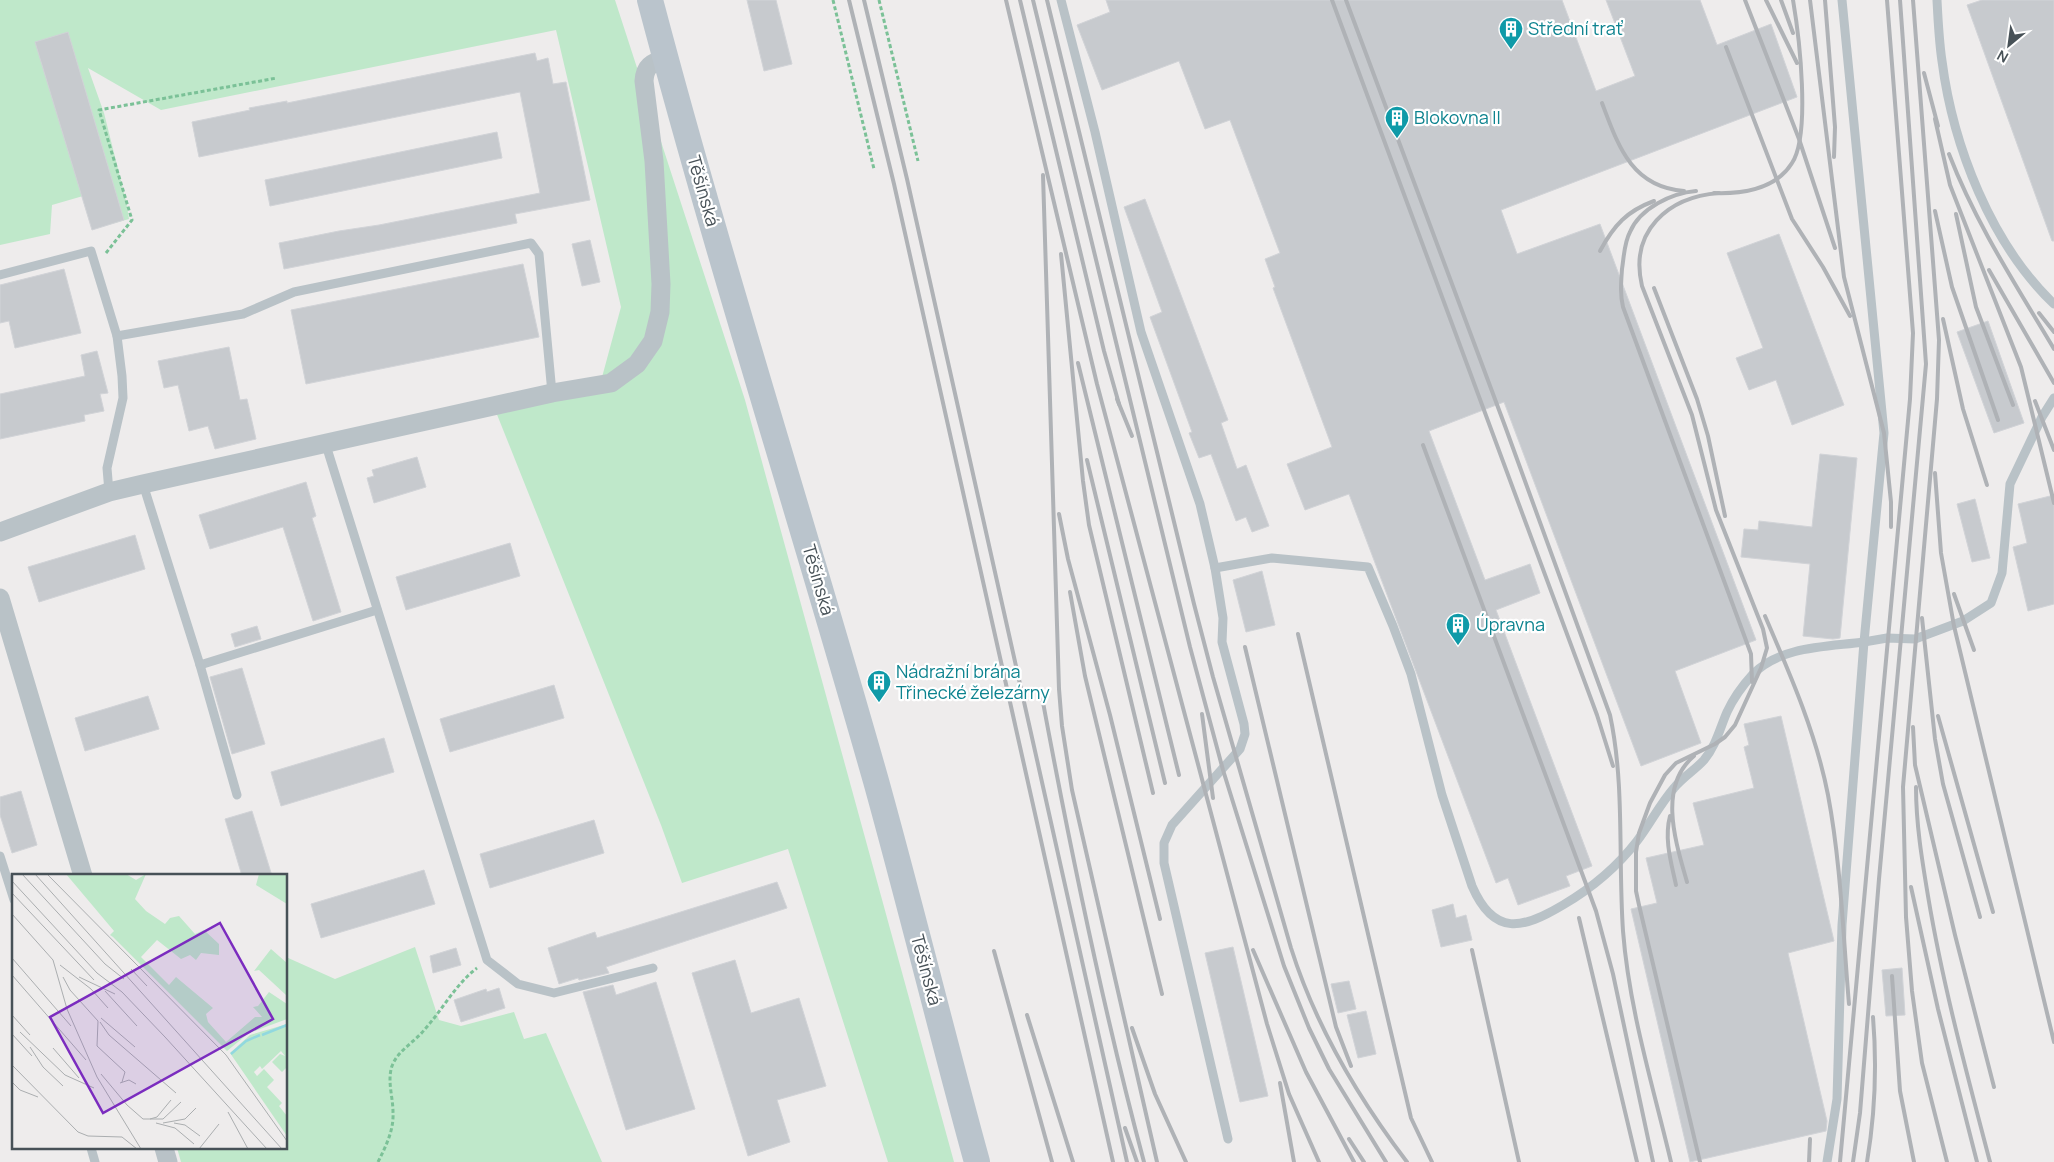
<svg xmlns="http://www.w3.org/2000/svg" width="2054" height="1162" font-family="Manrope,sans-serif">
	<rect width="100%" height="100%" fill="#eeecec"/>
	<g fill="#bfe8ca">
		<polygon points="0,0 615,0 745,400 954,1162 888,1162 788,849 682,883 661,825 496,412 598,392 621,307 556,30 161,110 88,68 104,113 126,201 129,219 93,229 83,196 52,205 50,234 0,245"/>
		<polygon points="415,947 439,1020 461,1026 514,1012 524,1039 546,1033 602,1162 181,1162 177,1148 286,1148 286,957 335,979"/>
	</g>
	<g fill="#c7cace" stroke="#d1d3d7">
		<polygon points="747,0 776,0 792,64 764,71"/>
		<polygon points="1106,0 1562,0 1596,91 1635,76 1606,0 1700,0 1717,45 1771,24 1797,97 1501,210 1517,254 1600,224 1756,640 1675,671 1701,743 1641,766 1504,402 1429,431 1485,580 1530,564 1540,593 1496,610 1592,866 1566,876 1570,886 1518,905 1508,878 1496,883 1349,494 1305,510 1287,464 1332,447 1273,288 1275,287 1265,259 1280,253 1230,120 1205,129 1179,61 1102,90 1077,25 1110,12"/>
		<polygon points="1982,0 2054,0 2054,241 2052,241 1967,5"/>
		<polygon points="68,32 124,220 92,230 35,42"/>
		<polygon points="535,53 537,61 548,58 553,84 566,82 590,200 515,214 517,223 284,269 279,243 339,231 379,225 540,193 520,92 199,157 192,122 250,110 249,108 287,101 287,103"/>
		<polygon points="497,132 502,158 270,206 265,180"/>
		<polygon points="1145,199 1228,420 1221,423 1237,469 1246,465 1269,526 1252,532 1246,517 1236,521 1211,454 1199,458 1189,433 1192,432 1150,317 1162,312 1124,207"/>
		<polygon points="1779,234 1844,405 1792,425 1776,380 1749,390 1736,358 1763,348 1727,253"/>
		<polygon points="590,240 600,282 582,286 572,244"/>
		<polygon points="523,264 539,337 306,384 291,310"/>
		<polygon points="64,269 81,333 15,348 9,321 0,323 0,285"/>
		<polygon points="1988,321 2024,423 1994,433 1957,332"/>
		<polygon points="229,347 240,400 247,399 256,439 215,449 208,426 189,431 178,385 164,388 158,361"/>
		<polygon points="97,351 108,393 100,394 104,411 84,415 85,421 0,439 0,394 85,376 81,355"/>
		<polygon points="1820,454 1857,458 1840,638 1833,639 1803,636 1810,564 1741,557 1744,529 1758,530 1759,521 1812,527"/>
		<polygon points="417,457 426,487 374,503 367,478 374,476 372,470"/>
		<polygon points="306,482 316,516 312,518 341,612 313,621 283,527 210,549 199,515"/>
		<polygon points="2054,495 2054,604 2028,611 2013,547 2027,543 2018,504"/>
		<polygon points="1975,499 1990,558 1972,562 1957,504"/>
		<polygon points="135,535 145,569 39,602 28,567"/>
		<polygon points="510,543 520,576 406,610 396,577"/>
		<polygon points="1262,571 1275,625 1246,632 1233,580"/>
		<polygon points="257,626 261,639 235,647 231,634"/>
		<polygon points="242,668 265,744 232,754 210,677"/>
		<polygon points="554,685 564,718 450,752 440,719"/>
		<polygon points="148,696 159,729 85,751 75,718"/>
		<polygon points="1781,716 1834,941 1788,953 1827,1121 1826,1131 1690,1162 1631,909 1657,903 1646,858 1704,845 1693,803 1754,788 1744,747 1749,745 1744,724"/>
		<polygon points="384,738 394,772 281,806 271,772"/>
		<polygon points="21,791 37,845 12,853 0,815 0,797"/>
		<polygon points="252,811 272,876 242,876 225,819"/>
		<polygon points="594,820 604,853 490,888 480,854"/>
		<polygon points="424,870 435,904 321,938 311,904"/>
		<polygon points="777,882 787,908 606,967 609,973 579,980 578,978 559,984 548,948 595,932 597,938"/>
		<polygon points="1453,904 1456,918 1466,915 1472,940 1441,947 1432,910"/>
		<polygon points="1233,947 1268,1096 1240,1102 1205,953"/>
		<polygon points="456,948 461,965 433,973 430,956"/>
		<polygon points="735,960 751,1013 799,998 826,1086 777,1100 790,1142 748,1156 692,973"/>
		<polygon points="1902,968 1905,1015 1886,1016 1882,970"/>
		<polygon points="1349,981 1356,1009 1338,1013 1331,984"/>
		<polygon points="656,982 695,1109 626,1130 583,992 613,985 616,995"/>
		<polygon points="499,988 505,1008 461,1022 454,1000 486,989 487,992"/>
		<polygon points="1366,1011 1376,1054 1358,1058 1347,1015"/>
	</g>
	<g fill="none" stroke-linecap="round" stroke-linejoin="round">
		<g stroke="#7bc197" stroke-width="3" stroke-dasharray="4 2.5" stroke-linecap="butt">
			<polyline points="833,0 874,169"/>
			<polyline points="879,0 918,161"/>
			<polyline points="106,253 132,220 99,110 277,78"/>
			<path d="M378 1162C386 1146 394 1130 393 1112 393 1097 387 1081 392 1066 398 1050 415 1042 425 1029 443 1009 455 985 477 968"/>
		</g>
		<g stroke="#b9c2c7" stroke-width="9">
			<polyline points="1061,0 1095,132 1141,332 1200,504 1215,568 1223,618 1222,642 1244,724 1245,734 1240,749 1172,825 1164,843 1164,863 1228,1139"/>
			<polyline points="1842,0 1884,433 1864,642 1887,638 1915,639 1963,621 1991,603 2002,573 2010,484 2042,417 2054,398"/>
			<path d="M1937 0C1938 20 1939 41 1942 61 1953 146 1991 244 2054 304"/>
			<polyline points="0,275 91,251 117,336 122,376 123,398 107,468 109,492"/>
			<polyline points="117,336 243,314 294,292 531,243 539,254 552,393"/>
			<polyline points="325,442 487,960 518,984 554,993 653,968"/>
			<polyline points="143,484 200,665 237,795"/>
			<path d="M1215 568 1272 558 1368 567 1393 626 1411 674 1442 795 1472 886C1494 937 1523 929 1563 905 1592 888 1617 867 1637 841 1650 824 1660 804 1674 788 1683 777 1695 770 1704 760 1716 746 1720 728 1727 712 1733 699 1743 685 1753 674 1781 646 1826 647 1864 642L1842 925 1837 1099 1827 1162"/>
			<polyline points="200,665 377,610"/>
			<polyline points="0,856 14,900"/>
			<polyline points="91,1148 95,1162"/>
		</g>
		<g stroke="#b9c2c7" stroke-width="19">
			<path d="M0 532 109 492 143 484 552 393 611 383 637 364 653 341 660 312 661 284 654 161 644 81C645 66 651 63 665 59"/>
			<polyline points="0,598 83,876"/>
			<polyline points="164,1148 168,1162"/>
		</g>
		<path stroke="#bac4cc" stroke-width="26" d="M650 0C719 262 802 520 876 781 911 907 942 1035 977 1162"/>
		<g stroke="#afb2b6" stroke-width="4">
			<polyline points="849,0 894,184 1113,1162"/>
			<polyline points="864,0 907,179 1127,1162"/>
			<polyline points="1006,0 1097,384 1267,1024 1289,1094 1319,1162"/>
			<polyline points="1020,0 1104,351 1119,404"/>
			<polyline points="1033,0 1190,647 1223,770 1284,966 1309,1028 1329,1069 1386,1162"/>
			<path d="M1047 0 1194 604 1213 677 1291 948C1315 1024 1359 1099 1407 1162"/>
			<polyline points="1332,0 1597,715 1613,766"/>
			<path d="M1346 0 1505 426 1610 715C1625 785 1618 859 1623 931 1629 1009 1653 1086 1671 1162"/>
			<polyline points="1745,0 1799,139 1835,248"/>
			<polyline points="1766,0 1797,63"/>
			<polyline points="1781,0 1793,33"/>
			<polyline points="1810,0 1844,277 1884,433 1891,502 1891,527"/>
			<polyline points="1825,0 1835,127 1834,157"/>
			<polyline points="1913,0 1939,340 1937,399 1903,787 1906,917 1912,991 1922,1063 1947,1162"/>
			<polyline points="1726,47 1792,219 1823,267 1850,316"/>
			<polyline points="1924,73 1938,126"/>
			<path d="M1602 103C1618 145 1631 187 1684 191"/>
			<polyline points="1935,119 1950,185 2021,367 2054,503"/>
			<path d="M1949 154C1976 224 2016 285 2054 349"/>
			<polyline points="1043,175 1059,689 1062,726 1072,790 1157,1162"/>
			<path d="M1696 191C1672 193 1640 208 1630 232 1624 243 1624 257 1622 269 1621 283 1620 294 1623 307L1751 654 1752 682"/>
			<path d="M1714 193C1742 194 1776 189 1792 163 1811 134 1799 35 1793 0"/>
			<polyline points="1935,211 1952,287 1998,420"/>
			<polyline points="1956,214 1976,307 2013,405"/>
			<path d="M1600 251C1614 225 1627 211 1654 201"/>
			<polyline points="1061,254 1083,481 1089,525 1153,793"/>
			<polyline points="1989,270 2054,383"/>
			<polyline points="1654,288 1697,399 1708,436 1725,516"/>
			<polyline points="2039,313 2054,332"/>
			<polyline points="1943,319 1963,409 1987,485"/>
			<polyline points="1078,363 1179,775"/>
			<polyline points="1117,399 1132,436"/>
			<polyline points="2035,401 2054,450"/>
			<polyline points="1423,445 1596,911 1613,974 1653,1162"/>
			<polyline points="1087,460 1165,783"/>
			<polyline points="1935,473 1941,553 1954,626 2054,1042"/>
			<polyline points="1059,514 1068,559 1110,715 1160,919"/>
			<polyline points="1070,592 1085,676 1162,994"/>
			<polyline points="1954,594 1974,650"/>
			<path d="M1765 616C1790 674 1816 733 1828 795 1841 864 1843 935 1849 1004"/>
			<polyline points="1922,618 1935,739 1943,784 1980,917"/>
			<polyline points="1298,634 1411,1118 1432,1162"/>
			<polyline points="1245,647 1336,1027 1351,1066"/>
			<path d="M1042 697C1071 853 1103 1009 1144 1162"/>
			<polyline points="1202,714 1213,798"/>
			<polyline points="1938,716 1993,912"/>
			<polyline points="1913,727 1915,765 1955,935 1994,1087"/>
			<path d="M1916 787C1916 824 1922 860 1928 896 1943 986 1967 1074 1990 1162"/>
			<path d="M1670 816C1664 839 1671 862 1676 885"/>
			<path d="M1687 882C1676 843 1657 787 1694 756"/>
			<polyline points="1911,887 1938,1009 1977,1162"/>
			<polyline points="1579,918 1637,1162"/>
			<polyline points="1253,950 1306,1072 1354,1162"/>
			<polyline points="1472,950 1519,1162"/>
			<polyline points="994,951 1052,1162"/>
			<polyline points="1892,976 1900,1091 1914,1162"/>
			<polyline points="1027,1015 1073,1162"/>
			<polyline points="1132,1028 1155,1094 1186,1162"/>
			<polyline points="1280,1083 1294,1162"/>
			<polyline points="1125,1128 1137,1162"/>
			<polyline points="1349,1139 1364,1162"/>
			<path d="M1700 1162 1639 905 1636 891V852L1639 833 1650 803 1665 775 1676 763 1715 744 1725 737 1735 725 1761 668 1767 648 1763 629 1716 510 1692 415 1642 286C1629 231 1668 197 1719 193"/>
			<polyline points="1809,1162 1810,1139"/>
			<polyline points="1840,1162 1910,399 1913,333 1887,0"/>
			<polyline points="1853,1162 1860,1113 1879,879 1926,364 1900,0"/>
			<path d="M1867 1162C1875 1114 1877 1065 1873 1017"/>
		</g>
	</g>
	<defs>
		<symbol id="building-pin" viewBox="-11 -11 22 30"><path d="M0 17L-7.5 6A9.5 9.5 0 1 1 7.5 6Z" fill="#0f9aa8" stroke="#fff"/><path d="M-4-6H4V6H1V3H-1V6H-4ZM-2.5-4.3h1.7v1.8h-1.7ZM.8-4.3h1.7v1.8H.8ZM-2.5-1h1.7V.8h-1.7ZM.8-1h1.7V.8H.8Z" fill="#fff"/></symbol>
	</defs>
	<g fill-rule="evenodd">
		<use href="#building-pin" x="1497" y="15" width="28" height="38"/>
		<use href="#building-pin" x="1383" y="104" width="28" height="38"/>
		<use href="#building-pin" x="1444" y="611" width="28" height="38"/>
		<use href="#building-pin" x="865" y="668" width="28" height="38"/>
	</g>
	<g text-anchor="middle" stroke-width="4.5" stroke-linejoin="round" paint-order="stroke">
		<g font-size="18" fill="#0d838f" stroke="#fff" text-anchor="start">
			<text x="1528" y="35">Střední trať</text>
			<text x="1414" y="124">Blokovna II</text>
			<text x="1476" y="631">Úpravna</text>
			<text x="896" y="678">Nádražní brána<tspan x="896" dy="21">Třinecké železárny</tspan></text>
		</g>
		<g font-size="18" fill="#475157" stroke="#fff">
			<text transform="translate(703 191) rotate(74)" y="6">Těšínská</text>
			<text transform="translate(818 580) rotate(74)" y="6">Těšínská</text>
			<text transform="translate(926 970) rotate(75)" y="6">Těšínská</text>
		</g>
	</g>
	<g transform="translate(12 874)">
		<rect width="275" height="275" fill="#eeecec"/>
		<path d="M54 0H114L124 6 134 0 123 25 134 37 153 50 158 44 167 42 183 60 192 56 207 70V81L189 79 184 86 178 81 169 85 145 66 129 83 157 111 164 103 201 134 194 140 196 148 214 168 243 143H250L241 133 246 132 257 118 275 130V145L237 159 215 177 101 63 98 61 102 57ZM247 0H275V30L244 11ZM259 75 275 89 274 121 247 96 242 97ZM275 150V193L270 198 260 188 268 180 273 182 269 177 250 195 248 192 242 198 245 202 252 195 262 206 255 213 270 229 267 232 275 242V262L218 179 238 161Z" fill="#bfe8ca"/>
		<path fill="none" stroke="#91d8df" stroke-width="2.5" d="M250 161 275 151M219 180 234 167 248 161"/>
		<path fill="none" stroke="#abaeb0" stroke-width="1" d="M10 0 93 90 112 105M23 0 270 275M35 0 214 181 275 267M0 7 85 99 110 118 153 163 255 275M0 19 82 106M0 40 41 86 55 135 85 203 129 275M0 84 59 152M48 91 79 115 96 134M119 95 135 112M0 101 74 186M51 103 58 116 86 147 85 172 113 198 110 208M67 103 103 120M93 117 125 152M0 141 18 161M89 144 123 173M88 148 97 161 164 219M8 158 53 201 82 214M0 160 20 182M18 173 31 193 51 212M41 174 67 204M0 191 66 258 76 262 110 263 125 275M89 200 115 231 131 245H151L169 228M1 209 8 216 26 223M108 209 117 206 124 210M216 238 236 275M138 245 145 243 159 226M144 249 163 254 182 270M151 249 173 245 184 234M162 249 173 251 188 262M187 275 207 250"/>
		<path fill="#7b2cbf" fill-opacity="0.15" stroke="#7b2cbf" stroke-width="2.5" d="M208 49 261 145 91 239 38 143Z"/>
		<rect width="275" height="275" fill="none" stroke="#475157" stroke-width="2.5"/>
	</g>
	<g transform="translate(2009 45) rotate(209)" stroke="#ffffff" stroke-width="4" paint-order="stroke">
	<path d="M0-4L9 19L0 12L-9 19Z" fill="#475157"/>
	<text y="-8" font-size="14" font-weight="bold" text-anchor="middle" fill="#475157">N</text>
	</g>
</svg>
